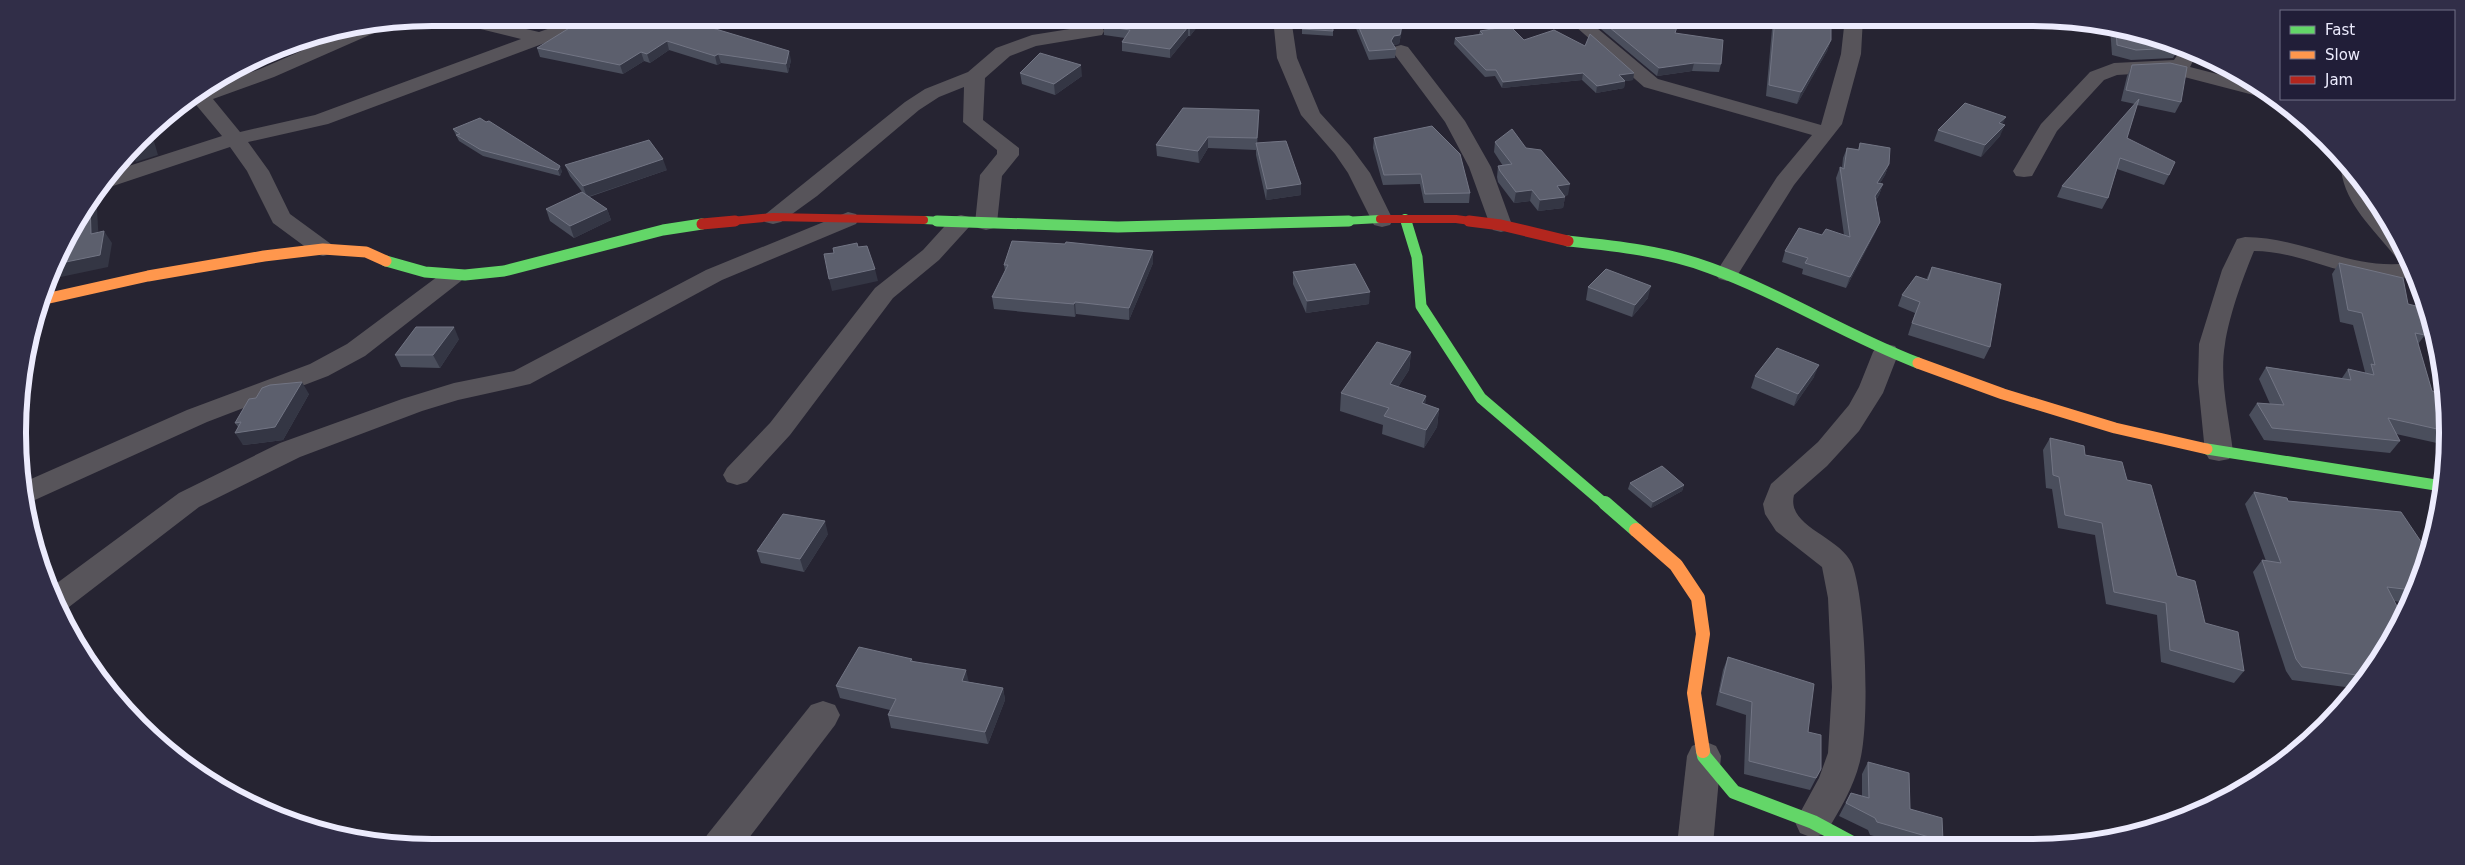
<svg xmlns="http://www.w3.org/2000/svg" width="2465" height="865" font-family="'DejaVu Sans',sans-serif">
	<rect width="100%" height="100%" fill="#262432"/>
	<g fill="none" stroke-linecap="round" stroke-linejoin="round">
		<g fill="#57545a" fill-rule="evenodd">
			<polygon points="449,18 479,18 539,32 579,18 604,18 601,22 328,124 248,142 269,171 290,214 331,244 335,249 331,254 323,256 315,254 273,223 247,171 230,147 110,187 98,188 110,172 222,136 192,100 218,84 260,69 363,24 393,22 390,26 274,77 213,99 240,132 315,115 521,39 452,22"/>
			<polygon points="1273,18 1291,18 1297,58 1320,113 1350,146 1370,173 1393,220 1390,225 1382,227 1374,225 1348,173 1335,154 1301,115 1277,58"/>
			<polygon points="1566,18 1585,18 1658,79 1821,125 1841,54 1845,18 1863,18 1861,54 1842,124 1794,185 1735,279 1727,281 1719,279 1715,274 1777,177 1812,135 1644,87"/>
			<polygon points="1095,25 1102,27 1104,31 1102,35 1036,46 1010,56 985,78 983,120 1019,148 1019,155 1002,176 997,223 994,228 986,230 978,228 975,223 980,175 997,154 997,150 963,122 964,87 939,97 919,110 817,196 781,222 773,224 765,222 762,217 905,102 925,89 968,72 996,48 1032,35"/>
			<polygon points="1401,45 1408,47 1465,121 1491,167 1512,225 1509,230 1501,232 1493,230 1490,225 1469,167 1445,122 1392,51 1394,47"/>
			<polygon points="2178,46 2197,53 2190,67 2252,83 2276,97 2269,99 2165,72 2117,75 2104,80 2057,131 2032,176 2024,177 2016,176 2013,171 2041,124 2090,72 2114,63 2174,60 2178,54 2177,49"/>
			<path d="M2348 164 2392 225 2408 261 2398 260C2376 231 2346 207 2341 170Z"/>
			<polygon points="848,212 856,214 859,219 856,224 722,280 530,384 458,400 422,411 300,457 199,507 69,607 63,609 53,586 179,493 280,443 402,399 454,383 514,371 706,270"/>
			<polygon points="961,215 969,217 972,222 969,227 939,260 893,298 790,435 747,482 737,485 727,482 723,475 727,468 770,423 875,288 923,250 953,217"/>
			<path d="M2245 237C2302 237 2353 271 2409 263L2415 276C2359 289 2309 251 2254 251 2243 277 2229 316 2225 344 2219 379 2229 417 2233 452L2229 459 2219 461 2209 459 2205 452 2198 382 2199 344 2222 270 2237 239Z"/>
			<polygon points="453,269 461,271 465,276 461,281 365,356 328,376 207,422 26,504 22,483 187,410 310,364 347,344 445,271"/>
			<path d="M1886 344 1895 346 1899 352 1883 393 1859 431 1827 466 1794 495C1786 527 1840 536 1852 564 1866 600 1870 723 1860 761 1854 787 1839 811 1826 833L1813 838 1800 833 1795 822 1819 778 1828 753 1832 687 1828 598 1822 567 1776 531 1765 514 1763 504 1771 484 1818 442 1849 405 1859 387 1873 352 1877 346Z"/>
			<polygon points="823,701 835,705 840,715 835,725 742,847 702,847 707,835 811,705"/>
			<polygon points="1704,741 1716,746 1721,756 1713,845 1677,845 1687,756 1692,746"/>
		</g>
		<g stroke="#63d668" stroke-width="8">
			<polyline points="1405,218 1406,222"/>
			<polyline points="924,220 959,222"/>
			<polyline points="1324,222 1380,219"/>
		</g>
		<g stroke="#63d668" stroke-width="11">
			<polyline points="937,221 1118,227 1349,221"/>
			<polyline points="1406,221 1417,257 1421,306 1481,398 1606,505"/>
			<path d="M1568 241C1616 246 1665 251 1710 268 1782 294 1847 336 1918 363"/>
			<polyline points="386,261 425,272 465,275 504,271 663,230 702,224"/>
			<polyline points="2207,449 2442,486"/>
		</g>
		<g stroke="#63d668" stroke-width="14">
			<polyline points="1605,503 1636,530"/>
			<polyline points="1703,751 1704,756 1734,792 1813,822 1854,844"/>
		</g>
		<g stroke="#ff974d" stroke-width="11">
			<polyline points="45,299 148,276 264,256 323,249 366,252 386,261"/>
			<polyline points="1918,363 2003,394 2115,428 2207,449"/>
		</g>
		<polyline stroke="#ff974d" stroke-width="14" points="1636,530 1676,565 1698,598 1703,634 1694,693 1703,751"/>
		<g stroke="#b3261e" stroke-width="8">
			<polyline points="1380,219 1456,219 1478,222"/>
			<polyline points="722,222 773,217 924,220"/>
		</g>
		<g stroke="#b3261e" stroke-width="11">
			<polyline points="1469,221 1501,225 1568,241"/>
			<polyline points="702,224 735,221"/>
		</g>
	</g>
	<g fill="#4a4e5c">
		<polygon points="592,18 723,18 723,19 710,27 791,60 788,73 721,63 717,65 669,50 650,63 644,61 623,74 540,57 537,48"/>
		<polygon points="1095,18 1204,18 1190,36 1188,36 1170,58 1122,51 1122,42 1125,38 1104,35 1104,27 1096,23"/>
		<polygon points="1355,18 1403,21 1402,30 1399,44 1393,45 1396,49 1395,58 1369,60 1355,26"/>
		<polygon points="1596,18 1677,18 1675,23 1675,33 1721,64 1719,72 1692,71 1657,76 1595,24"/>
		<polygon points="1773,18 1831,18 1831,40 1827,51 1797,104 1766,96"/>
		<polygon points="2110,28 2140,32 2180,47 2173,58 2131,60 2112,55"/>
		<polygon points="1302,29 1333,31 1333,36 1302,34"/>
		<polygon points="1480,31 1524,40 1634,73 1633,80 1625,81 1624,88 1596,93 1582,80 1502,88 1495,76 1485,77 1454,44 1455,38 1479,34"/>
		<polygon points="2132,65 2181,102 2175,113 2137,105 2127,138 2169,175 2164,185 2117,169 2108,198 2102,209 2057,197 2062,186 2135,104 2121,101 2127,76"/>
		<polygon points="1020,73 1082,76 1055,95 1022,84"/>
		<polygon points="1259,121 1257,143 1301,195 1266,200 1256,155 1256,150 1208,148 1199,163 1157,156 1156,145"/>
		<polygon points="2002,124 2000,136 1981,157 1934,141 1938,130"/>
		<polygon points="453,129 562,171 560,176 483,156 459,141"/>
		<polygon points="1374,138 1470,193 1469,203 1424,203 1420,184 1383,185 1373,148"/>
		<polygon points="1495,142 1526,148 1568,195 1564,196 1565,197 1563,208 1538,211 1530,201 1514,203 1498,182 1497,177 1498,166 1503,166 1494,152"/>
		<polygon points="1860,143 1889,164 1885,175 1880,183 1883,184 1879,195 1876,200 1880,222 1875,233 1846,288 1802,274 1803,269 1782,262 1785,251 1822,235 1844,235 1836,178 1840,167 1842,168 1843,158 1847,148 1858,149"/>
		<polygon points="565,165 667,170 589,197 607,209 611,220 574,238 550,221 546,209 583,193 570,176"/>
		<polygon points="1153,251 1153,263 1129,320 1076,314 1075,317 994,309 992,297 1005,271 1004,265"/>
		<polygon points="2339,263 2408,304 2425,335 2418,344 2432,391 2444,394 2446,445 2396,434 2400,441 2390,453 2264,440 2249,415 2257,403 2270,404 2259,379 2266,367 2342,378 2348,369 2365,373 2365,372 2353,325 2340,322 2332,274"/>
		<polygon points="1932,267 1990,347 1984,359 1908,335 1915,313 1898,306 1902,295 1926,280"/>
		<polygon points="1293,272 1369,304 1306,313 1293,284"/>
		<polygon points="1588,287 1648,298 1632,317 1586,300"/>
		<polygon points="459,339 440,368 401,367 395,355"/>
		<polygon points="1411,352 1409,370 1398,387 1426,396 1425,404 1439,409 1437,427 1424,448 1382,434 1383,425 1340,411 1341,393"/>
		<polygon points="1755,376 1814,377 1794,406 1751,388"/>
		<polygon points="309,394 283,440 243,445 238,427 235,423 256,398"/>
		<polygon points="2050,438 2085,455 2127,480 2177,576 2205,623 2244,671 2234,683 2161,662 2157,615 2106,604 2095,535 2058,528 2052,489 2046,488 2043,450"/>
		<polygon points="1630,483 1684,485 1682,491 1651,508 1628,489"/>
		<polygon points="2254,492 2288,501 2428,552 2407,603 2394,601 2392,640 2353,688 2292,680 2286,671 2253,572 2262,560 2266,561 2245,504"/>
		<polygon points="828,534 804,572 761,563 757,551"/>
		<polygon points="1728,657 1808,732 1821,769 1810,790 1744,774 1746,715 1716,705 1723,670"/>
		<polygon points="912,659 913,662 969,682 1003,688 1005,700 988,744 891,728 888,715 890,710 840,698 836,686"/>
		<polygon points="1868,762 1910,809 1943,841 1941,844 1904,844 1870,835 1868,830 1839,816 1851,793 1862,796 1862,774"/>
		<polygon points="2091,839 2099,840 2087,844"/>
	</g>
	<g fill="#343644">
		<polygon points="710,18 723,18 723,19 702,33 699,24"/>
		<polygon points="1197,18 1204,18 1190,36 1190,27"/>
		<polygon points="1403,21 1402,30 1399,44 1393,45 1390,50 1391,41"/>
		<polygon points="1188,27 1188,36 1170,58 1170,49"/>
		<polygon points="1831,40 1827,51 1797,104 1801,92"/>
		<polygon points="667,41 669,50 650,63 647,54"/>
		<polygon points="789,51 791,60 788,73 786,64"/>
		<polygon points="641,52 644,61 623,74 620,65"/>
		<polygon points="718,54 721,63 717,65 715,56"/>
		<polygon points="1694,63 1692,71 1657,76 1659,68"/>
		<polygon points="1081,65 1082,76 1055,95 1054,84"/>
		<polygon points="1583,73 1582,80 1502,88 1503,82"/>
		<polygon points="1634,73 1633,80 1617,82 1619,75"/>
		<polygon points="1625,81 1624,88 1596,93 1597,86"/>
		<polygon points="1259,110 1259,121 1257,150 1257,138"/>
		<polygon points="2006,117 2001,128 1999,123"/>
		<polygon points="2005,125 2000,136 1981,157 1985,145"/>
		<polygon points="149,131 153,138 158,155 136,162 130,151"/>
		<polygon points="1208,137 1208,148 1199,163 1198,151"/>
		<polygon points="663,159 667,170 587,197 583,186"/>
		<polygon points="1889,164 1885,175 1873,194 1877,183"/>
		<polygon points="560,166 562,171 560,176 558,170"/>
		<polygon points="1301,184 1301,195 1266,200 1267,189"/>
		<polygon points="1570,184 1568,195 1555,197 1557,186"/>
		<polygon points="1883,184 1879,195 1871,207 1875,196"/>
		<polygon points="1532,190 1530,201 1514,203 1516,192"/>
		<polygon points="96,191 99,245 91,234 90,201"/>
		<polygon points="1565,197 1563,208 1538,211 1540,200"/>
		<polygon points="607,209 611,220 574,238 570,226"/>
		<polygon points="1880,222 1875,233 1846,288 1850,277"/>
		<polygon points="104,231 112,243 108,267 51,279 56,264"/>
		<polygon points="1153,251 1153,263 1129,320 1129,308"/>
		<polygon points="875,269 878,281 832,291 829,279"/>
		<polygon points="1651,286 1648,298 1632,317 1635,305"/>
		<polygon points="1370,292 1369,304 1306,313 1307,301"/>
		<polygon points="1075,302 1076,314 1075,317 1074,304"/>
		<polygon points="454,327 459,339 440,368 433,355"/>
		<polygon points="1411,352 1409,370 1388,402 1390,384"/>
		<polygon points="27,358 31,364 25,367"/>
		<polygon points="1819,365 1814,377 1794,406 1798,394"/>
		<polygon points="302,382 309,394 283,440 243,445 235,433"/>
		<polygon points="1426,396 1424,414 1422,403"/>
		<polygon points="1439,409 1437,427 1424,448 1426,430"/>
		<polygon points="1684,485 1682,491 1651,508 1653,502"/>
		<polygon points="825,521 828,534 804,572 800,559"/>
		<polygon points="966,670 969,683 962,681"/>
		<polygon points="1003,688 1005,700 988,744 985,732"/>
	</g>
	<g fill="#5c5f6d" stroke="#727584">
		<polygon points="592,18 710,18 699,24 789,51 786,64 718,54 715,56 667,41 647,54 641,52 620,65 537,48 579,22"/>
		<polygon points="1102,18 1197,18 1190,27 1188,27 1170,49 1122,42 1130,30 1103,26 1108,20"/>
		<polygon points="1307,18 1333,18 1333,31 1302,29"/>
		<polygon points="1355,18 1403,21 1400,35 1394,36 1391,41 1396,49 1369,51"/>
		<polygon points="1598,18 1677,18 1675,23 1678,24 1675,33 1723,40 1721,64 1694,63 1659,68"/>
		<polygon points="1775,18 1831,18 1831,40 1801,92 1769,85"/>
		<polygon points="1510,26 1524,40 1554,30 1585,46 1590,34 1634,73 1619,75 1625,81 1597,86 1583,73 1503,82 1496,70 1486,70 1455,38 1483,34 1480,31"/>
		<polygon points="2116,28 2140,32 2179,46 2178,48 2136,50 2117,45"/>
		<polygon points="1040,53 1081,65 1054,84 1020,73"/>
		<polygon points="2170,63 2187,67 2181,102 2126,90 2132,65"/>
		<polygon points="2139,99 2127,138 2175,162 2169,175 2120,158 2108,198 2062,186"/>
		<polygon points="1965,103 2006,117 1999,123 2005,125 1985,145 1938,130"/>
		<polygon points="1183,108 1259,110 1257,138 1208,137 1198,151 1156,145"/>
		<polygon points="480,118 486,122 489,121 560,166 558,170 481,150 456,135 460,134 453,129"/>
		<polygon points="1432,126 1460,154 1470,193 1425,194 1421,174 1384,175 1374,138"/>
		<polygon points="1512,129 1526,148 1541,150 1570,184 1557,186 1565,197 1540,200 1532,190 1516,192 1500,171 1498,166 1512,164 1495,142"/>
		<polygon points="148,132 151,143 132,149"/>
		<polygon points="649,140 663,159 583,186 565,165"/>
		<polygon points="1286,141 1301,184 1267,189 1256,143"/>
		<polygon points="1860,143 1890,148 1889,164 1877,183 1883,184 1875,196 1880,222 1850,277 1805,263 1808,258 1785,251 1799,228 1822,235 1826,229 1850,237 1840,167 1844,169 1847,148 1859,150"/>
		<polygon points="582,192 607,209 570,226 546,209"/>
		<polygon points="90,201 91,234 104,231 100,255 56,264 60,249"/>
		<polygon points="1012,241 1065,244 1066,242 1153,251 1129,308 1075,302 1074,304 992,297 1008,265 1004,265"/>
		<polygon points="857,243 858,247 867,246 875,269 829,279 824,254 834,253 833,248"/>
		<polygon points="2339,263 2403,278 2408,304 2416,306 2425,335 2415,333 2432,391 2444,394 2446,431 2388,418 2400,441 2272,428 2257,403 2284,405 2266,367 2351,380 2348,369 2374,375 2371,364 2375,365 2362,313 2348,310"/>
		<polygon points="1355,264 1370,292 1307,301 1293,272"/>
		<polygon points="1932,267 2001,284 1990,347 1912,323 1920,302 1902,295 1916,276 1928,280"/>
		<polygon points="1606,269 1651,286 1635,305 1588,287"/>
		<polygon points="416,327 454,327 433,355 395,355"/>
		<polygon points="1377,342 1411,352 1390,384 1426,396 1422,403 1439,409 1426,430 1384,416 1389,408 1341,393"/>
		<polygon points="1777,348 1819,365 1798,394 1755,376"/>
		<polygon points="302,382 275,427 235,433 241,422 235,423 249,399 256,398 262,388 270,385"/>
		<polygon points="2050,438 2084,446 2085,455 2122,462 2127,480 2151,485 2177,576 2195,581 2205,623 2238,632 2244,671 2170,650 2166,603 2114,592 2102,523 2065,515 2059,477 2053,475"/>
		<polygon points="1662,466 1684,485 1653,502 1630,483"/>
		<polygon points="2254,492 2287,498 2288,501 2401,512 2428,552 2412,590 2387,587 2402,616 2392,640 2363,676 2302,667 2296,659 2262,560 2281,563"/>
		<polygon points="783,514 825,521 800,559 757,551"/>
		<polygon points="859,647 912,659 910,661 966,670 962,681 1003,688 985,732 888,715 896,699 836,686"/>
		<polygon points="1728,657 1814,684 1808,732 1821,735 1821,769 1816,778 1749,761 1752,702 1720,692"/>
		<polygon points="1868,762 1909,773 1910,809 1942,818 1943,841 1877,822 1875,818 1846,803 1851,793 1869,798"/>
		<polygon points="2091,839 2099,840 2092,842"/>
	</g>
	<path d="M0 0H2465V865H0ZM432 26H2033A406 406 0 0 1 2439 432V433A406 406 0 0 1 2033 839H432A406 406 0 0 1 26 433V432A406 406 0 0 1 432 26Z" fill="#312e48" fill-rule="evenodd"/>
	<path fill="none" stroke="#ecebfd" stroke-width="6" d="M432 26H2033A406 406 0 0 1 2439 432V433A406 406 0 0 1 2033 839H432A406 406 0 0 1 26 433V432A406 406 0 0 1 432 26Z"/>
	<rect x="2280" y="10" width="175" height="90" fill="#211e38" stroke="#727087"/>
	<rect x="2290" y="26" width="25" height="8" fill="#63d668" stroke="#727087"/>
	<text x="2325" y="35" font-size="15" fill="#ecebfd">Fast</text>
	<rect x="2290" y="51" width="25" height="8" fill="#ff974d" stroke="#727087"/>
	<text x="2325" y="60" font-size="15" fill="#ecebfd">Slow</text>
	<rect x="2290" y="76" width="25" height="8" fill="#b3261e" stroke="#727087"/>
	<text x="2325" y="85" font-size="15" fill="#ecebfd">Jam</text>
</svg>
